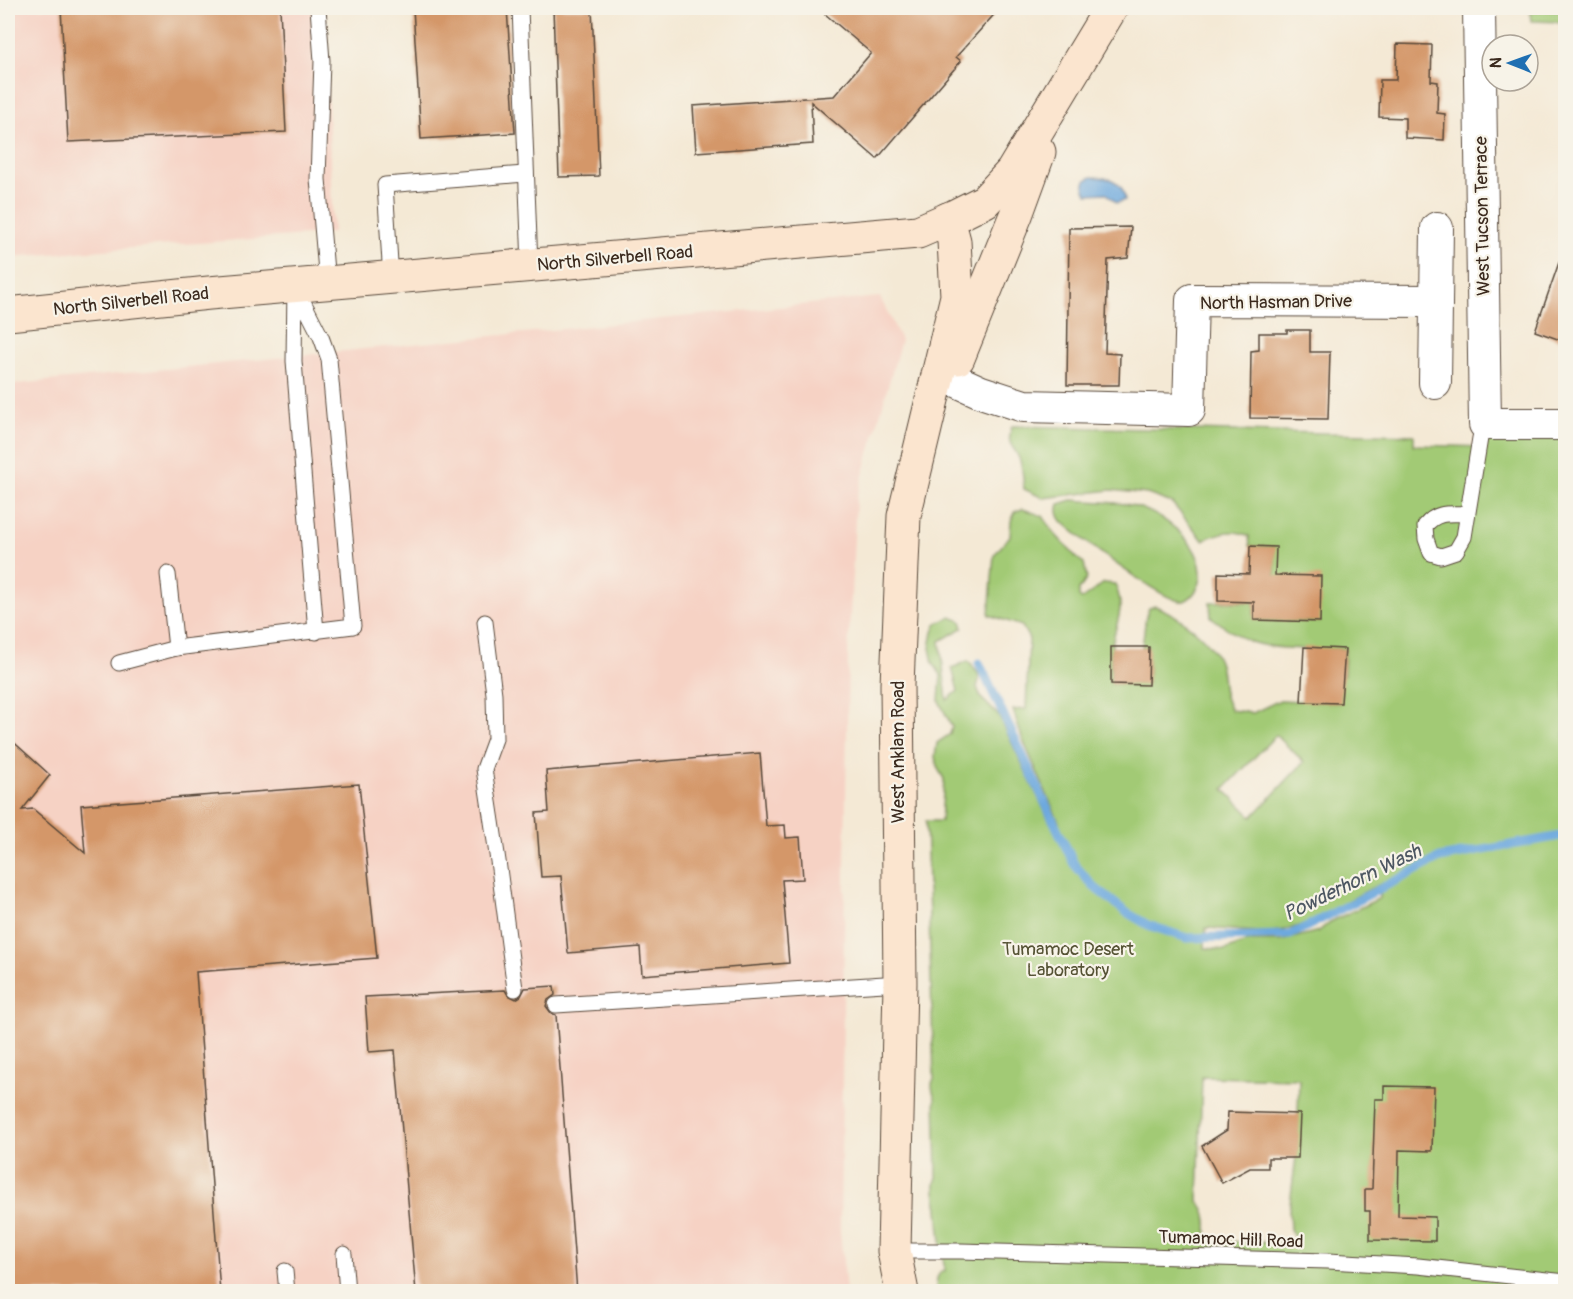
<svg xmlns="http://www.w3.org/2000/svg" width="1573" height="1299" font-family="Pangolin,sans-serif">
	<rect width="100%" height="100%" fill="#f7f3e8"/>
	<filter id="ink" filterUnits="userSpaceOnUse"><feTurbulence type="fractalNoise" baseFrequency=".0167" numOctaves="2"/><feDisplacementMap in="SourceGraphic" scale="12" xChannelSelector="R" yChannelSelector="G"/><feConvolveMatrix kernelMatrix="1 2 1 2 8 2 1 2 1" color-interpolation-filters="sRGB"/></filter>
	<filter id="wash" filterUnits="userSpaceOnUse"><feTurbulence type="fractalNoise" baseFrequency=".008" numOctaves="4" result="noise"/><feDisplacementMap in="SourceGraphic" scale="24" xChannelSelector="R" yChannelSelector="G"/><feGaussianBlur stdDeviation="1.35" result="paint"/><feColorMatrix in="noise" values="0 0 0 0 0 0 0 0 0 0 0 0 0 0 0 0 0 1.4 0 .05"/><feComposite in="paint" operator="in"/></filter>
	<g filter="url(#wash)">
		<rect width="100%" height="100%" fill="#f4e9d5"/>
		<g fill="#f6d2c4">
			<polygon points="8,8 324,8 333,233 8,257"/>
			<polygon points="880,297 901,340 856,500 848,653 840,1231 846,1291 8,1292 8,385"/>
		</g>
		<g fill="#a2ca75" stroke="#6e7a4a" stroke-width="1.5" fill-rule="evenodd">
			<polygon points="1536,10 1565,11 1565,22 1531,21 1530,13"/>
			<path d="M1012 426 1414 435V445L1486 447V431L1565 434V1291H936L937 1278 941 1271H945C941 1250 940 1230 938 1210 937 1198 932 1188 937 1177L935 1098C933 1092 930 1084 934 1079L926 821H941L944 779 937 767 935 757 937 743 950 734 952 727 939 701 941 675 933 663 930 648 933 632 937 623 951 617 961 621 963 628 940 641 947 700 958 691 952 668 968 661 978 673 979 680 977 687 981 698 999 716 1050 822H1059L1022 738 1013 710 1026 709 1029 639 1022 626 989 615 994 555 1010 536 1011 521 1016 511 1023 509 1043 516 1053 532 1078 559 1084 563 1087 578 1079 590V597L1082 599 1104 583 1115 584C1126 611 1116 620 1112 645 1110 657 1111 671 1111 684H1148V647H1142L1146 616 1149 608 1155 606C1177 614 1214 641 1220 665 1225 684 1220 692 1231 710L1253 713 1280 700 1340 703 1342 677 1344 676 1345 649C1316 648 1278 651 1251 642 1236 636 1224 626 1211 617L1210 602H1254V620L1320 622 1275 575V547L1250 546 1249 536C1233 528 1219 533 1203 540L1172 503 1147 494 1111 490 1043 498 1024 489C1023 479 1023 467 1019 458 1012 442 1006 448 1012 426ZM1276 735 1304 762 1252 817 1224 789ZM1381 884 1380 898 1330 922 1319 931 1281 941H1249L1225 950 1205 948 1206 928C1231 929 1260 935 1285 930 1315 924 1352 896 1381 884ZM1202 1077 1299 1079 1297 1150 1289 1211 1290 1229 1297 1243 1204 1241C1209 1230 1209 1210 1198 1202Z"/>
			<path d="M1072 500C1091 502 1113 501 1131 505 1161 513 1202 541 1201 576 1201 585 1193 598 1184 601 1169 606 1075 535 1062 521 1058 516 1057 510 1059 504Z"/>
		</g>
		<path fill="#6da9de" stroke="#546a7e" stroke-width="1.5" d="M1091 177C1109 177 1123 180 1125 200L1117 203 1106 193 1087 194 1084 187 1086 180Z"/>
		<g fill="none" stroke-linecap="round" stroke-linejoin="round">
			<polyline stroke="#6da9de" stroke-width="9" points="979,663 1074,864 1094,887 1126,912 1148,925 1187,938 1290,935 1440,858 1566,835"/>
		</g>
		<g id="blocks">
			<g fill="#d49769">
				<polygon points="61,8 280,8 286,132 68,142"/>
				<polygon points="413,8 507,8 515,133 421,139"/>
				<polygon points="553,8 592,8 599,176 559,177"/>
				<polygon points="818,8 1000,8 956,57 961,61 877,159 811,102 813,144 696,152 693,106 834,96 871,53"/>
				<polygon points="1397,44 1432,45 1431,81 1438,82 1437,113 1445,114 1444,140 1405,138 1405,118 1379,117 1380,80 1396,80"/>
				<polygon points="1131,227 1128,258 1108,260 1105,353 1120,354 1119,385 1067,385 1069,228"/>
				<polygon points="1562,254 1566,255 1566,342 1535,331"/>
				<polygon points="1287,330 1310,330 1310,352 1330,352 1328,419 1250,418 1251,351 1259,350 1259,333 1287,333"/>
				<polygon points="1250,546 1276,547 1275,575 1321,576 1320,622 1254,620 1254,602 1218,601 1218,573 1249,574"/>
				<polygon points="1111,647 1149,647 1148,685 1111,684"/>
				<polygon points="1304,647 1345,649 1341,703 1301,702"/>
				<polygon points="8,737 50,775 22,810 33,809 85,853 81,805 359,784 377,958 196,972 220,1292 8,1292"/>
				<polygon points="760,753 766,826 785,825 786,838 800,837 803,879 782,880 789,963 642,975 640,947 568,953 561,876 541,877 536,813 549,812 546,771"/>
				<polygon points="554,986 555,995 548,1000 546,1006 551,1013 556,1015 577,1292 416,1292 395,1050 369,1052 365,997 505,990 508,995 516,999 521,996 525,988"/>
				<polygon points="1384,1086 1434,1087 1432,1151 1399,1150 1398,1216 1435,1217 1435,1241 1370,1240 1370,1211 1365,1211 1365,1189 1372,1189 1375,1099 1384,1099"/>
				<polygon points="1228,1112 1300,1114 1298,1158 1268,1158 1268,1168 1250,1168 1222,1183 1202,1146 1227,1130"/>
			</g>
		</g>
	</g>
	<g filter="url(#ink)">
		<use href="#blocks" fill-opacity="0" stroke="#574739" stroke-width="1.5"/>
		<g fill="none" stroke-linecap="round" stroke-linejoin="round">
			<defs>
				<g id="lane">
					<polyline points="318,8 322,61 318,179 327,283"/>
					<polyline points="520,8 530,265"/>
					<polyline points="391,278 385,185 525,174"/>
					<path d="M1467 514C1449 514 1437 511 1425 526L1426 539 1431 553 1441 556 1456 551 1464 537 1480 438 1485 424"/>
					<polyline points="168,574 176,648"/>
					<polyline points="485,622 494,694 495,739 484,769 498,861 515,989"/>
					<polyline points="119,663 176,648 353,626 329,359 321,337 295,286 294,361 316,632"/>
					<polyline points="556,1005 900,983"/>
					<polyline points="894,1251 960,1251 1328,1261 1418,1266 1566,1282"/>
					<polyline points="344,1254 347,1292"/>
					<polyline points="285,1271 287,1292"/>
				</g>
				<g id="street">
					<polyline points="1479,8 1485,424 1566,424"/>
					<polyline points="939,373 981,392 1024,406 1189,410 1192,300 1435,301"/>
					<polyline points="1435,383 1437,228"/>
				</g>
				<g id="secondary">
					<polyline points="8,314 209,293 918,232 955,216 985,201 1012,172 1111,8"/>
					<polyline points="958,358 1016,215 1039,152"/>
					<polyline points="902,1292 894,1251 900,983 897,685 904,516 957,296 954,241 948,219"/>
				</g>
			</defs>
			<use href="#lane" stroke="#574739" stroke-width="17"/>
			<use href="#street" stroke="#574739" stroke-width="34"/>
			<use href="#secondary" stroke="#574739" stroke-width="35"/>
			<use href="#lane" stroke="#fff" stroke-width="15"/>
			<use href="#street" stroke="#fff" stroke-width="32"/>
			<use href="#secondary" stroke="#fbe5cf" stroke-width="33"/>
		</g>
	</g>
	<g text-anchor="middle" stroke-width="4.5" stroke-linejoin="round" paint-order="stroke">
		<g font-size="18" fill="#3b2a1e" stroke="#f7f3e8">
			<text transform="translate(1482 216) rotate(-91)" y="6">West Tucson Terrace</text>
			<text transform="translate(615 258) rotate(-5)" y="6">North Silverbell Road</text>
			<text transform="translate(131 301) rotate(-6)" y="6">North Silverbell Road</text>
			<text transform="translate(1276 302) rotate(-1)" y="6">North Hasman Drive</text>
			<text transform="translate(898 752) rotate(-90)" y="6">West Anklam Road</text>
			<text transform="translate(1231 1239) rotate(2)" y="6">Tumamoc Hill Road</text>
		</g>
		<g font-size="18" fill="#555234" stroke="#f7f3e8">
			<text x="1068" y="955">Tumamoc Desert<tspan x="1068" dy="21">Laboratory</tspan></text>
		</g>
		<g font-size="20" font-style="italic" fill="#4c5661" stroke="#f7f3e8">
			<text transform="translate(1352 882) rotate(-26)" y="7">Powderhorn Wash</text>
		</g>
	</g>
	<rect width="1573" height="1299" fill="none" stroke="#f7f3e8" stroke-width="30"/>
	<g transform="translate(1510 63) rotate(271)"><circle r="28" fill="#f7f3e8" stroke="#aca397" stroke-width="1.5"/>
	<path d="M0-4.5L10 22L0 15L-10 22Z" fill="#1f6fb2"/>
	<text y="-9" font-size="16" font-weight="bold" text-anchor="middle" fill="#3b2a1e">N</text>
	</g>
</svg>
